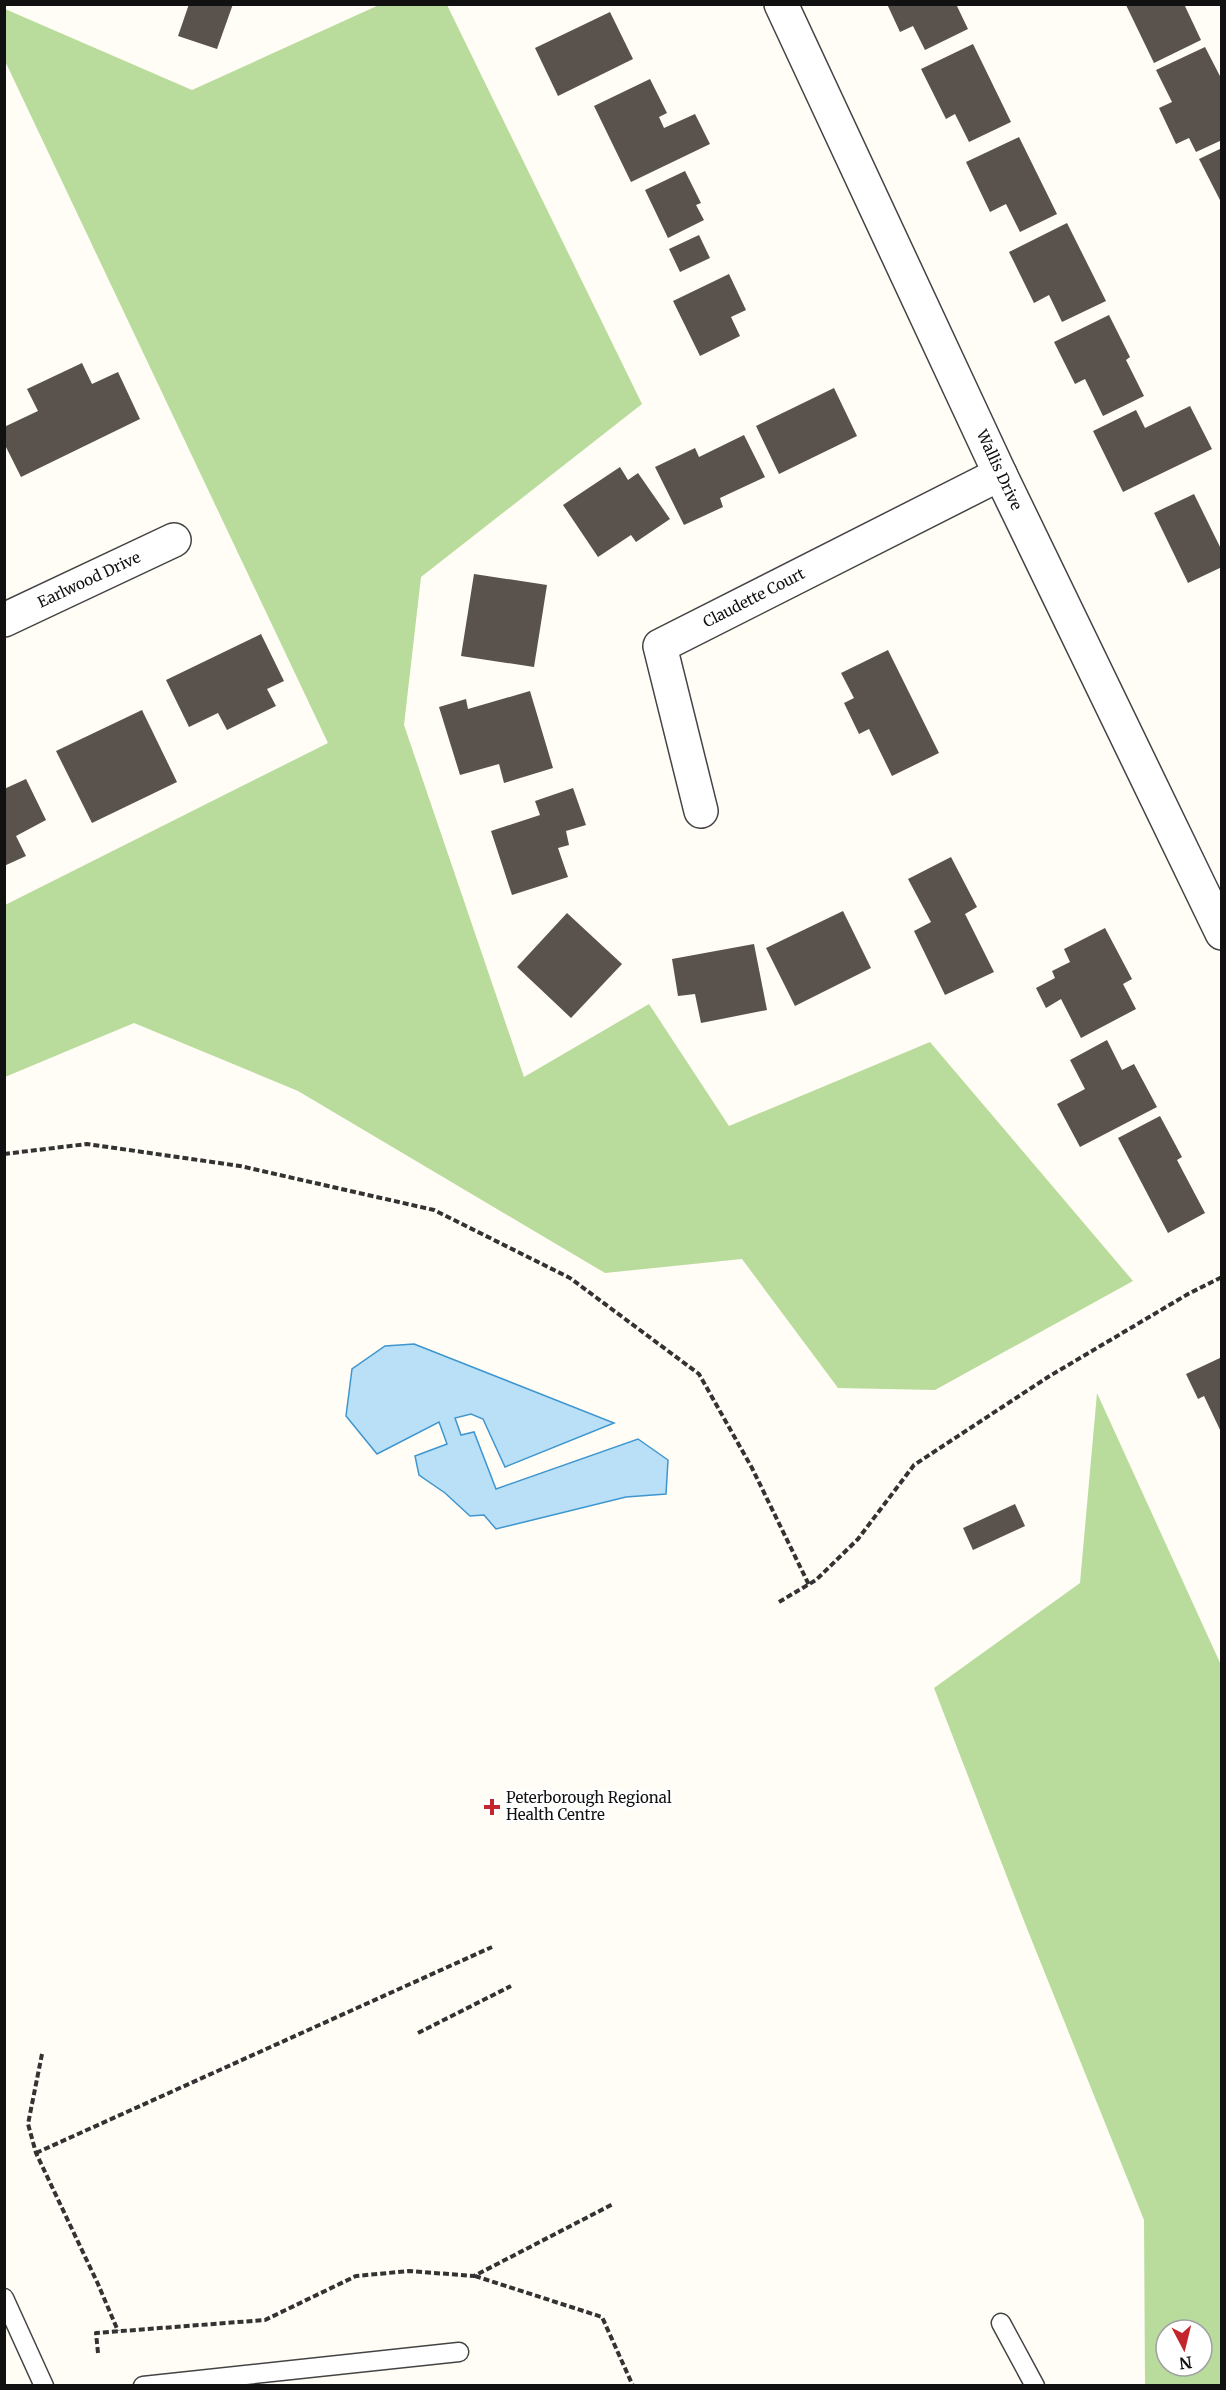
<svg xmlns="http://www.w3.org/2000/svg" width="1226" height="2390" font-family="Merriweather,serif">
	<rect width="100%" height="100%" fill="#fffdf5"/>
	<g fill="#b9dc9c" fill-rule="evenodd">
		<polygon points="379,5 447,5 642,404 421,577 404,725 524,1077 649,1004 729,1126 930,1042 1133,1281 935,1390 838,1388 742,1259 605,1273 298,1091 134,1023 5,1077 5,905 328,743 5,61 5,9 192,90"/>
		<path d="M1097 1393 1221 1665V2385H1145L1144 2220 1026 1926 934 1688 1080 1583ZM1166 2330H1202V2366H1166Z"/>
	</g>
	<polygon fill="#b9e0f7" stroke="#3f96cf" stroke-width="1.5" points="414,1344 614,1423 505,1467 483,1419 471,1414 455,1418 461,1435 474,1432 496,1489 638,1439 668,1460 666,1494 626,1497 496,1529 484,1515 470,1516 445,1493 419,1475 415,1456 447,1444 439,1422 377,1454 346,1416 352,1369 385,1346"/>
	<g fill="#5a524d">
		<polygon points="189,4 233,4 217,49 178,36"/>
		<polygon points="887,4 956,4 968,29 925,50 913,26 900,32"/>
		<polygon points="1127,4 1184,4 1201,40 1154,63 1126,5"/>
		<polygon points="610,12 633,59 558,96 535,48"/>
		<polygon points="973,44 1011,122 969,142 955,114 946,119 921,69"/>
		<polygon points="1205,47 1222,80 1222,140 1196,152 1189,138 1176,144 1159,108 1172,102 1156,70"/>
		<polygon points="650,79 667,113 659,117 664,128 695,114 710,144 631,182 594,106"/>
		<polygon points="1019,137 1057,214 1020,232 1006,204 990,212 966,162"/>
		<polygon points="1222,148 1222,204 1199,159"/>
		<polygon points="685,171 701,203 696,205 704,220 668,238 645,190"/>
		<polygon points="1067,223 1106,301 1062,322 1049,295 1034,303 1009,252"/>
		<polygon points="699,235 710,258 680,272 669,249"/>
		<polygon points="729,274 746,310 731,317 740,336 700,356 673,301"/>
		<polygon points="1109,315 1130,357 1126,360 1144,396 1103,416 1085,379 1075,384 1054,342"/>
		<polygon points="82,363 92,384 118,372 140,419 21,477 4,443 4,427 38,411 27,389"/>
		<polygon points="834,388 857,436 779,474 756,426"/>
		<polygon points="1190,406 1212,449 1123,492 1093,431 1136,410 1145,428"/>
		<polygon points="744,435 765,477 720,498 723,507 684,525 655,467 695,448 699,457"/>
		<polygon points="620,467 628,480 638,473 670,519 636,542 631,535 598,557 563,505"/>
		<polygon points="1194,494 1222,551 1222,567 1188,583 1154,513"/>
		<polygon points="474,574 547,585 534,667 461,656"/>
		<polygon points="261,634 284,681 267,689 276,706 227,730 218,713 189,727 166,680"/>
		<polygon points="888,650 939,753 892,776 869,729 859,734 844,703 854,698 841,673"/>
		<polygon points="530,691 553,768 504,783 499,764 460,775 439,707 466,699 468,709"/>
		<polygon points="142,710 177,782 92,823 56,751"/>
		<polygon points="26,779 46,820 16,836 26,856 4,866 4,789"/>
		<polygon points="573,788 586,825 566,831 569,845 558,848 568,877 512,895 491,831 540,815 535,801"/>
		<polygon points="951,857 977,907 965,914 994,972 945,995 914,931 931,922 908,879"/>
		<polygon points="843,911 871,968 795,1006 766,948"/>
		<polygon points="567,913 622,964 571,1018 517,967"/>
		<polygon points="1105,928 1132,979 1123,984 1136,1009 1081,1038 1061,999 1046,1008 1036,988 1055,978 1052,971 1070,962 1064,949"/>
		<polygon points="754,944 767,1010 701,1023 695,994 678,996 672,959"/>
		<polygon points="1107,1040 1122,1070 1134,1064 1157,1107 1080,1147 1057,1104 1085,1089 1070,1060"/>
		<polygon points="1160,1116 1182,1157 1177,1160 1205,1213 1168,1233 1118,1138"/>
		<polygon points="1222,1357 1222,1434 1204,1396 1198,1399 1186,1374"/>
		<polygon points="1015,1504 1025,1526 973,1550 963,1528"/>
	</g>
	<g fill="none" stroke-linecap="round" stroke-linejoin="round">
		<defs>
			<g id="service">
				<polyline points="4,2298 44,2386"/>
				<polyline points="1001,2323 1035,2386"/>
				<polyline points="143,2386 459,2352"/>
			</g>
			<g id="minor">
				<polyline points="4,620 174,540"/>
				<polyline points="701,811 660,646 1000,474"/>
			</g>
			<polyline id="tertiary" points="781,4 1000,474 1222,933"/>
		</defs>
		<use href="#service" stroke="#444" stroke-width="21"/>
		<use href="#minor" stroke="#444" stroke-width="36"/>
		<use href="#tertiary" stroke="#444" stroke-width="36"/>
		<g stroke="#333" stroke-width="4" stroke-dasharray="6 3" stroke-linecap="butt">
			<polyline points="4,1154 87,1144 240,1166 434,1210 570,1278 699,1374 752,1468 809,1585"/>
			<polyline points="779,1602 816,1580 858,1539 914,1465 1048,1377 1188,1294 1222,1277"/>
			<polyline points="418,2033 511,1986"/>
			<polyline points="42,2054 28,2124 36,2153 98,2284 118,2331"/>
			<polyline points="36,2153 492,1947"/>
			<polyline points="475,2276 602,2317 633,2386"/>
			<polyline points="98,2353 96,2333 265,2320 356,2276 409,2271 474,2276 613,2204"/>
		</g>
		<use href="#service" stroke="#fff" stroke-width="18"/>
		<use href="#minor" stroke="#fff" stroke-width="33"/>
		<use href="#tertiary" stroke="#fff" stroke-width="33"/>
	</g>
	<path fill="#c4262e" stroke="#fff" stroke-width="2" d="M489 1798h6v6h6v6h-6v6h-6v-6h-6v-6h6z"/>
	<g text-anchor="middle" stroke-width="6" stroke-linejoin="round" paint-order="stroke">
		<g font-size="15" fill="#111" stroke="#fff">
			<text transform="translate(999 470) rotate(65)" y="5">Wallis Drive</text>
			<text transform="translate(89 580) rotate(-25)" y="5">Earlwood Drive</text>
			<text transform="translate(754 598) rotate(-27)" y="5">Claudette Court</text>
		</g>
		<g font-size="15" fill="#111" stroke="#fff" text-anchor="start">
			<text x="506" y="1803">Peterborough Regional<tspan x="506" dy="17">Health Centre</tspan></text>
		</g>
	</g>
	<rect width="1226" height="2390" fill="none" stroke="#111111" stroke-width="12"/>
	<g transform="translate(1184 2348) rotate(173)"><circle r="28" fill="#ffffff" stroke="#a0a0a0" stroke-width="1.5"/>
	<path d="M0-4.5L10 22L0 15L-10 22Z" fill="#c4262e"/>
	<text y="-9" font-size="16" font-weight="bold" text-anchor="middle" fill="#111111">N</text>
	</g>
</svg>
